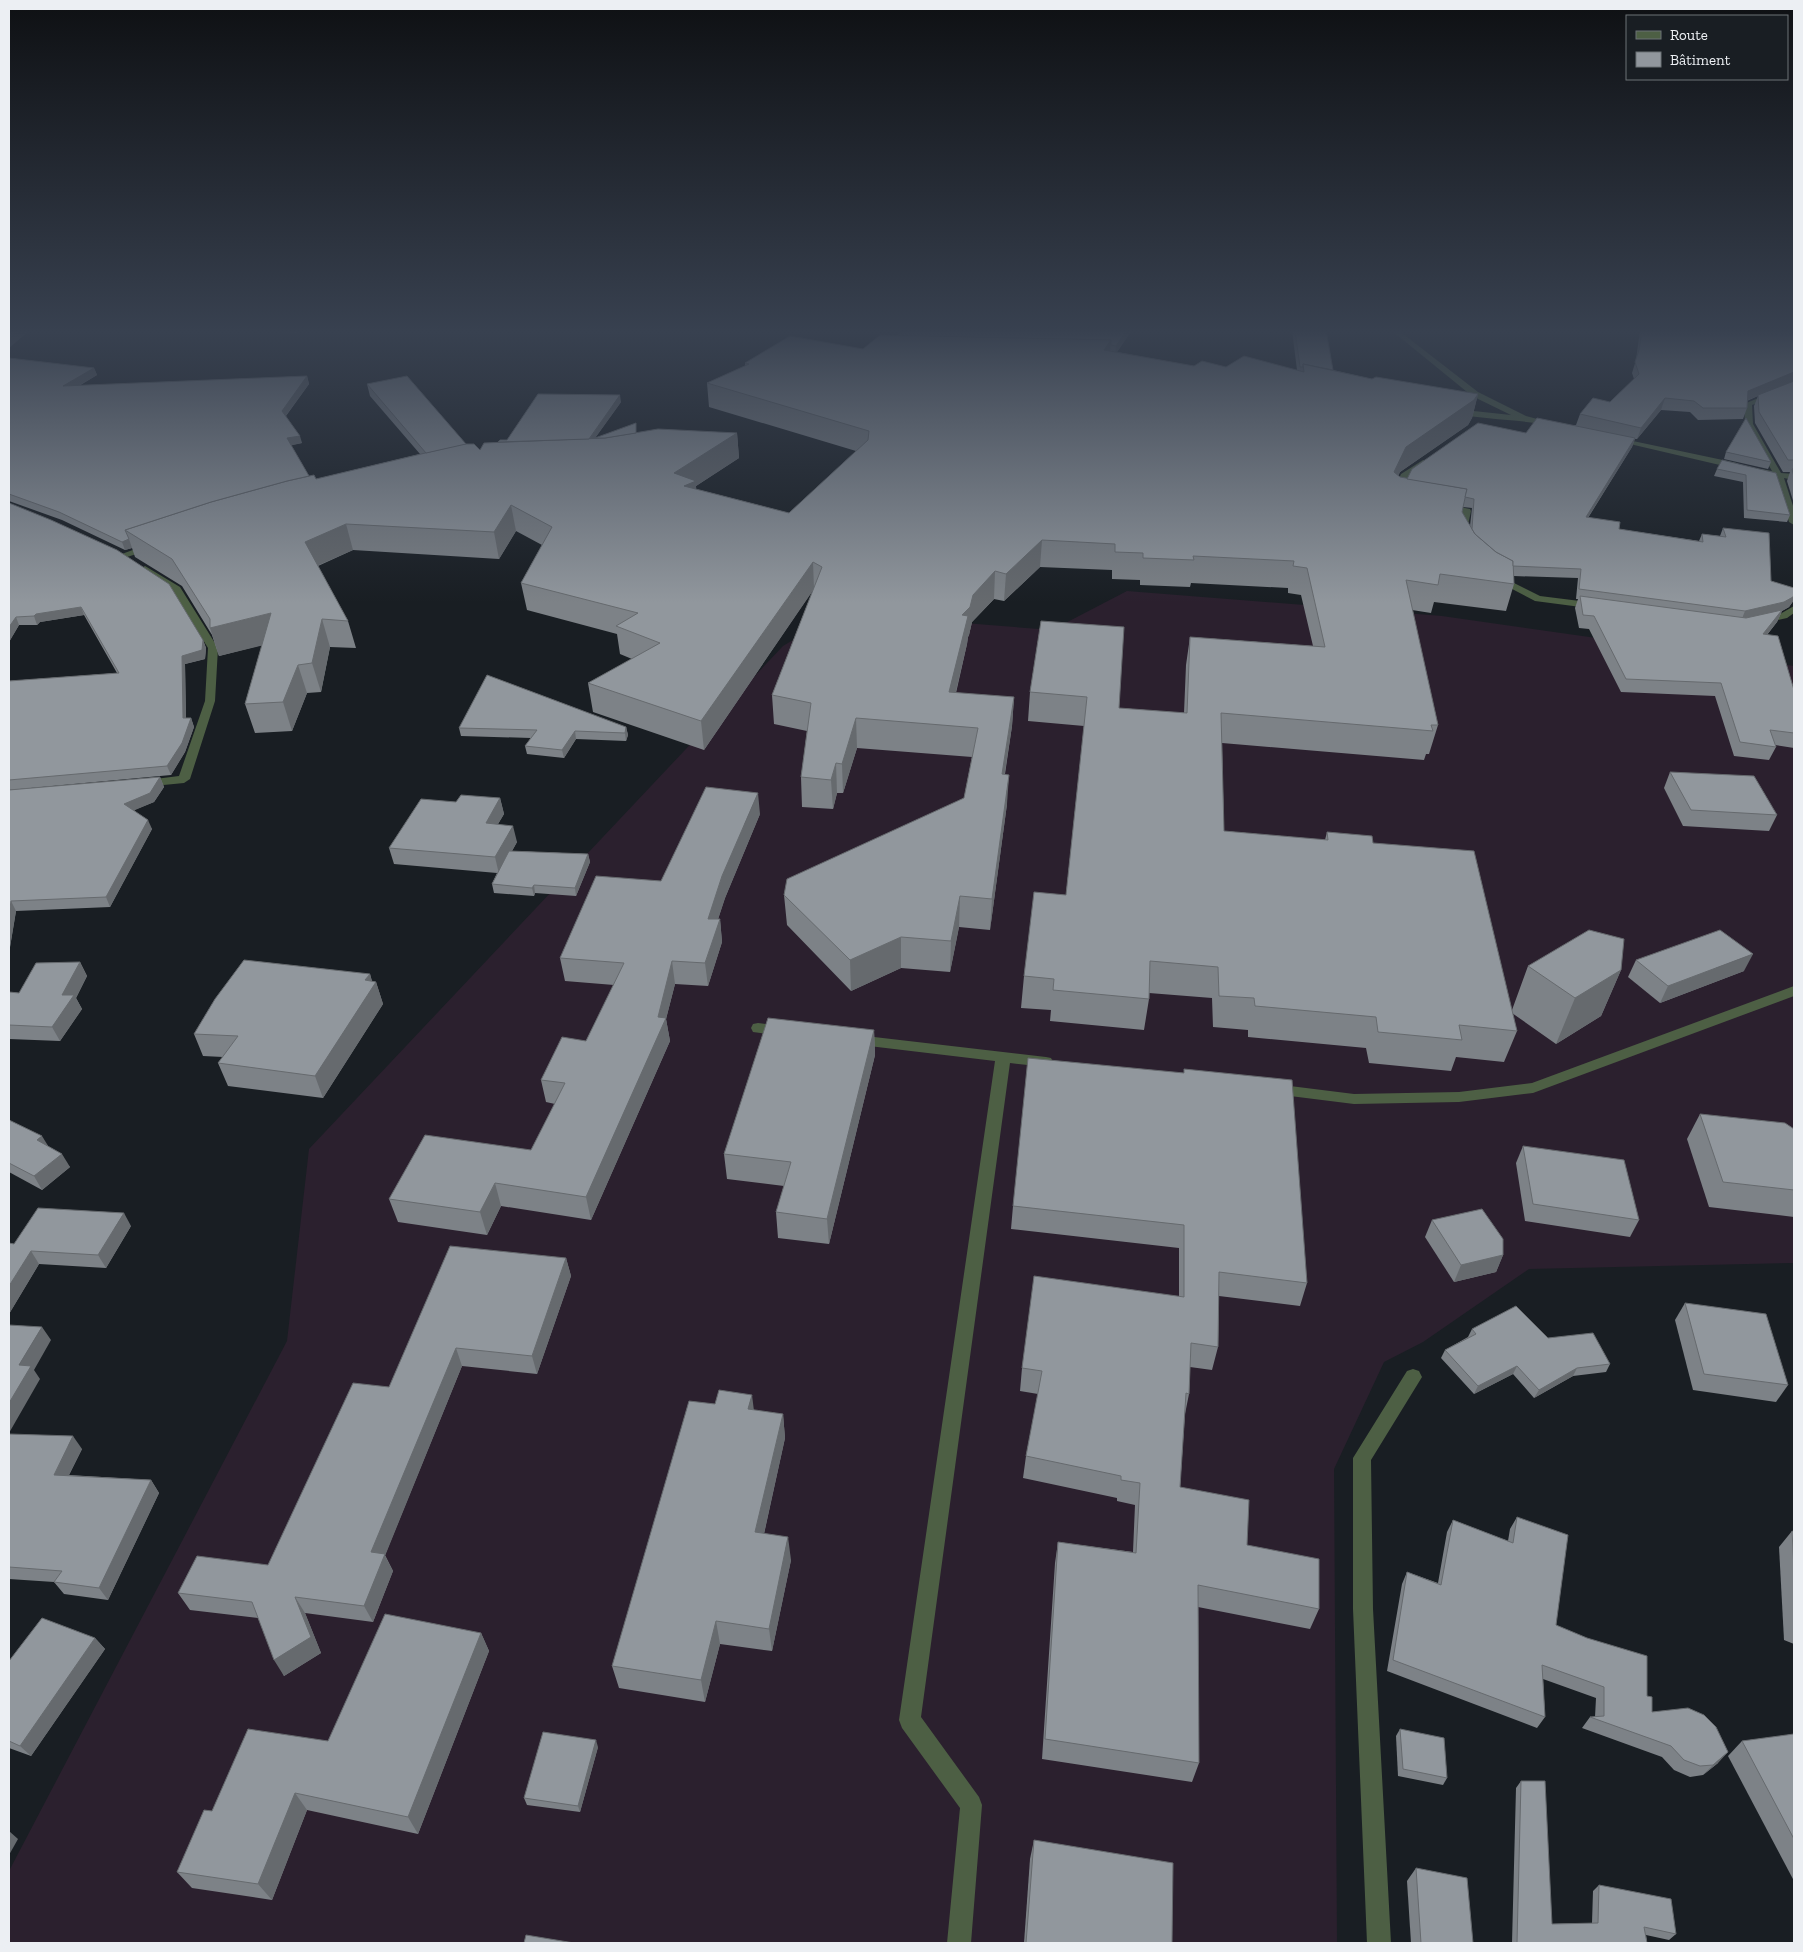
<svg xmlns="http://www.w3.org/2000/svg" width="1803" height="1952" font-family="'Zilla Slab',serif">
	<rect width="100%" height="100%" fill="#191e23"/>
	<polygon fill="#2b202e" points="1127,591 1442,616 1794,666 1794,1263 1529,1269 1423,1342 1384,1362 1334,1469 1337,1943 9,1943 9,1871 287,1341 309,1149 783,646 838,613 1052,630"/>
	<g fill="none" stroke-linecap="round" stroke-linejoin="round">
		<g fill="#4d5f44" fill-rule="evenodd">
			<path d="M1391 330H1398L1478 392 1526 416 1556 424 1552 426C1519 419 1485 420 1452 413V409H1455L1511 415 1472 396Z"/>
			<polygon points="1794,383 1794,388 1752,405 1753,424 1781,473 1794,474 1794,480 1784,478 1794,509 1794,525 1789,522 1775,477 1757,472 1761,469 1772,471 1745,424 1744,404"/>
			<polygon points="1614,437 1737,463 1741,466 1737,469 1617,441 1614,441"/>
			<polygon points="1423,460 1430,462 1408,477 1399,496 1393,496 1392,494 1401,474"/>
			<polygon points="1445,504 1470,509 1471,511 1465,539 1459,539 1457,537 1462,513 1442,509 1441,507"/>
			<polygon points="152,543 155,544 155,548 124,558 119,555"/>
			<polygon points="145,566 180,587 218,648 215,701 190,779 184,783 143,787 137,783 139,781 179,776 205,701 208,648 173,591 142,571 140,569"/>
			<polygon points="1498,575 1540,596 1596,603 1601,606 1596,609 1535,601 1495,580 1495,576"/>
			<polygon points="1794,606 1794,613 1787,618 1760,624 1755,621 1756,619 1780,614"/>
			<polygon points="1794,986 1794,996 1533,1093 1459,1102 1354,1104 1274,1094 1269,1093 1267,1089 1269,1085 1274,1084 1354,1094 1459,1092 1532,1083"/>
			<polygon points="758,1023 788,1027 790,1031 788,1035 783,1036 753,1032 751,1028 753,1024"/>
			<polygon points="857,1035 1046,1057 1051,1058 1053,1062 1051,1066 1046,1067 1010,1063 921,1717 979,1797 982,1805 971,1943 947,1943 960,1808 902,1728 899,1720 995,1061 852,1044 850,1040 852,1036"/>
			<polygon points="1413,1369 1419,1371 1422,1377 1371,1460 1373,1609 1391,1943 1367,1943 1353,1609 1353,1458 1407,1371"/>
		</g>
	</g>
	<g fill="#7d8287" fill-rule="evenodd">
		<polygon points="252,330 302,330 297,333"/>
		<path d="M904 330H1132L1117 352 1194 366 1297 370 1292 330H1326L1333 370 1372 379 1478 394 1472 418 1468 425 1400 472 1398 476 1400 477 1407 479 1526 433 1576 425 1580 414 1610 402 1634 379 1632 373 1636 360 1640 330H1790L1794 338V504L1787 481 1790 472H1783L1755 423 1754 406 1758 396 1747 401V408L1743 419 1698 420 1690 412 1661 410 1637 439H1635L1632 447 1588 518 1619 529 1699 541 1702 534 1720 536 1723 528 1771 581 1794 588V600L1789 607 1782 611 1777 622 1767 635 1794 690V748L1775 745 1776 747 1769 760 1734 756 1715 696 1621 692 1589 629 1579 628 1575 608 1578 599H1576L1578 578 1514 576V584L1506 611 1434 602 1431 613 1412 610 1438 725 1429 754H1426L1424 760 1222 743 1224 831 1325 840 1327 832 1373 843 1512 1010 1528 966 1621 970 1601 1016 1556 1044 1512 1013 1517 1031 1504 1062 1456 1057 1451 1071 1369 1063 1366 1048 1248 1037V1030L1213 1027 1212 998 1149 993V999L1144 1030 1050 1021 1051 1010 1021 1008 1024 976 1066 895 1084 726 1028 721 1030 692 1041 621 1119 708 1184 713 1186 665 1190 637 1313 646 1301 595 1288 593V588L1191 583 1190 587 1140 585V580L1112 579V570L1040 567 1004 601 994 599 972 622 969 635 968 637 967 644 956 693 1014 697 1012 726 1005 774 1007 804 990 930 959 927 950 972 901 968 851 991 787 925 784 895 964 798 972 757 857 748 843 793H837L833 809 802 807 801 777 807 731 774 724 772 695 813 590 704 750 593 712 588 683 632 659 620 654 617 634 527 610 521 583 542 545 516 531 499 559 353 550 318 566 348 621 356 648 330 647 321 692 307 693 292 731 255 733 245 704 262 645 219 656 212 635 182 586 135 557 132 548 125 550 62 520 9 501V358L94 368 97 375 79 386 307 376 309 384 286 416 302 443 291 445 309 476 316 479 420 454 370 396 367 384 466 444 480 450 498 442 507 440 621 402 595 438 636 433H737L739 458 696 486V489L789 513 856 451 709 407 707 383 745 366V363L863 349 897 336ZM1463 507 1472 508 1470 526 1462 512Z"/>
		<polygon points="1726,452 1771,462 1768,469 1724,459"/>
		<polygon points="1717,469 1776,473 1790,515 1787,522 1744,518 1743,482 1714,476"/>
		<polygon points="9,503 203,640 206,648 205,659 185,664 186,718 191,718 194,727 185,752 171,775 9,790 9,681 117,673 84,615 40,622 37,625 19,625 9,642"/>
		<polygon points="626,727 628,735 626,741 576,739 564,758 527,754 525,746 531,738 461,736 459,728"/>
		<polygon points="1670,772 1777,815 1769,831 1683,826 1664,788"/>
		<polygon points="160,777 164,787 154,802 134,810 152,829 110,907 16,911 9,953 9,790"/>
		<polygon points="500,798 504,814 498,824 517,842 512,851 588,854 590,862 576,896 535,893 534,896 494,893 492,884 497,873 394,864 389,848 456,802"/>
		<polygon points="760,814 725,898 718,919 720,919 722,942 708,986 675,984 666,1019 670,1041 591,1220 501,1206 487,1235 398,1222 389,1199 531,1150 555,1104 546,1102 541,1080 586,1041 614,985 565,981 560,958 661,881"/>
		<polygon points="1636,960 1744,971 1660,1003 1628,977"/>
		<polygon points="80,962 87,976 76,998 82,1009 60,1041 9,1039 9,992 19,993"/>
		<polygon points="370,974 372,981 376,982 383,1004 323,1098 228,1086 218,1063 223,1057 203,1056 194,1034"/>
		<polygon points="874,1030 875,1055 829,1244 778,1238 776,1212 784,1186 727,1179 724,1154"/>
		<polygon points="1184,1069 1307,1283 1300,1306 1219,1296 1218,1347 1212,1370 1190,1367 1189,1394 1185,1414 1180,1487 1247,1545 1319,1609 1310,1629 1198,1607 1199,1763 1192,1782 1042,1759 1055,1563 1058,1542 1133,1552 1135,1505 1117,1501 1117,1498 1023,1478 1026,1456 1038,1394 1020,1391 1022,1368 1179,1296 1179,1248 1011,1229 1013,1206 1184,1073"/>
		<polygon points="1700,1114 1794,1129 1794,1217 1709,1207 1687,1139"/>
		<polygon points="9,1120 48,1146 70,1167 42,1190 9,1172"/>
		<polygon points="1523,1146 1639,1220 1630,1237 1525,1221 1516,1163"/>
		<polygon points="1432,1220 1503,1255 1496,1272 1454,1282 1425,1237"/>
		<polygon points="131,1226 106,1268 39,1264 9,1314 9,1243 14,1244"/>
		<polygon points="566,1258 571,1276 537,1374 462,1366 385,1555 393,1571 373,1622 305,1613 321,1653 284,1676 258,1618 190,1610 178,1593 268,1565 389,1387"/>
		<polygon points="1685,1303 1788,1385 1776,1402 1693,1390 1675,1320"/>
		<polygon points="1472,1329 1548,1338 1610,1364 1606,1372 1573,1376 1534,1398 1513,1374 1474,1394 1441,1358 1445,1350 1468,1337"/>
		<polygon points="753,1410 783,1414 785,1438 764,1534 791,1560 772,1651 720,1644 705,1702 619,1688 612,1666"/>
		<polygon points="9,1434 82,1449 69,1475 151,1480 159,1493 108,1600 64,1594 54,1582 9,1579"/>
		<polygon points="1517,1517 1556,1625 1647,1696 1652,1712 1718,1763 1703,1775 1690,1777 1674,1770 1662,1757 1582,1728 1590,1717 1595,1717 1596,1698 1543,1679 1545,1717 1537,1728 1387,1671 1402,1584 1407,1572 1438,1583 1447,1532 1453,1520 1508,1541 1510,1529"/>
		<polygon points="1792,1531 1794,1532 1794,1644 1784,1640 1779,1547"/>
		<polygon points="481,1633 489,1651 418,1834 307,1810 272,1900 192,1888 177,1872 212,1811 328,1741"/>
		<polygon points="95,1638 105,1649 31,1756 9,1748 9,1661"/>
		<polygon points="1400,1729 1447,1778 1443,1785 1398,1776 1396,1736"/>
		<polygon points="1794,1734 1794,1881 1728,1756 1742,1741"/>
		<polygon points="598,1747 580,1812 527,1805 524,1798"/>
		<polygon points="1521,1781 1552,1924 1592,1923 1593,1891 1599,1885 1676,1934 1669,1940 1646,1935 1647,1943 1512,1943 1516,1788"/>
		<polygon points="1034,1840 1172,1943 1024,1943 1030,1859"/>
		<polygon points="1416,1868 1473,1943 1411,1943 1407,1881"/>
	</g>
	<g fill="#666a6e">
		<polygon points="19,330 30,330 9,348 9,339"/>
		<polygon points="296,330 302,330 297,333"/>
		<polygon points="1127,330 1132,330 1115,355 1116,346"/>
		<polygon points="1111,340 1109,363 1104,350"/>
		<polygon points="94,368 97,375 66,393 63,386"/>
		<polygon points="1794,372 1794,381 1743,402 1748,391"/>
		<polygon points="307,376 309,384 284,418 282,411"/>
		<polygon points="1478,394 1472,418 1468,425 1400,472 1388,497 1394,472 1406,447"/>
		<polygon points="620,395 621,402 588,448 588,441"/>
		<polygon points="1665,398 1661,410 1637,439 1641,428"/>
		<polygon points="737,433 739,458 696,486 698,506 674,473"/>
		<polygon points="300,436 302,443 289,446 287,438"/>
		<polygon points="1635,438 1632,447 1582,527 1586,517"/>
		<polygon points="511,505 516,531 499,559 494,532"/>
		<polygon points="346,524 353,550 312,568 305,542"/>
		<polygon points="129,539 132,548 125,550 122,542"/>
		<polygon points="1042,540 1040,567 1004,601 1006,574"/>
		<polygon points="813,562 814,589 704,750 701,721"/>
		<polygon points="995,571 994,599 972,622 969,635 968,637 967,644 949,721 949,692 962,615 973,595"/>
		<polygon points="1794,595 1794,600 1789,607 1782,611 1777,622 1757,647 1741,621 1745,611"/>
		<polygon points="81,607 84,615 40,622 37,625 34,616 36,614"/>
		<polygon points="271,613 280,641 219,656 210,628"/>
		<polygon points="16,617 19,625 9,642 9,627"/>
		<polygon points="322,619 330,647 321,692 312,663"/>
		<polygon points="203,640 206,648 205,659 185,664 186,727 183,718 182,656"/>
		<polygon points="298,665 307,693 292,731 283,702"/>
		<polygon points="1014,697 1012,726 1000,804 1002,774"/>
		<polygon points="191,718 194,727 185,752 171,775 167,766"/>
		<polygon points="856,718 857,748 843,793 842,764"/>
		<polygon points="626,727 628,735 626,741 625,733"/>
		<polygon points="575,731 576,739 564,758 562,750"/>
		<polygon points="836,763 837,793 833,809 831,780"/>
		<polygon points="1009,775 1007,804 990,930 992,899"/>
		<polygon points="160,777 164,787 154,802 128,813 124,804"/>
		<polygon points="758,793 760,814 725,898 711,941 708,919 722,876"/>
		<polygon points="500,798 504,814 489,839 486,823"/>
		<polygon points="148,820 152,829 110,907 106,897"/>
		<polygon points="513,826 517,842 499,874 495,857"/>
		<polygon points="588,854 590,862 576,896 575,888"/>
		<polygon points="534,885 535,893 534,896 532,888"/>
		<polygon points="960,896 959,927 950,972 951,941"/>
		<polygon points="11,901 16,911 9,953 9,916"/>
		<polygon points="720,919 722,942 708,986 705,963"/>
		<polygon points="901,937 901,968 851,991 850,960"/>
		<polygon points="1753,954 1744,971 1660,1003 1668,986"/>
		<polygon points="672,961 675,984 666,1019 670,1041 591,1220 586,1197 658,1017"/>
		<polygon points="80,962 87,976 76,998 82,1009 60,1041 52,1027 62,995"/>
		<polygon points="1621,970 1601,1016 1556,1044 1575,998"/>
		<polygon points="370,974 373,986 376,982 383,1004 323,1098 315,1076 365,980"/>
		<polygon points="874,1030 875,1055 829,1244 827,1219"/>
		<polygon points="42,1136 50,1149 37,1140"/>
		<polygon points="62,1154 70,1167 42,1190 34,1176"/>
		<polygon points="495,1183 501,1206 487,1235 480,1212"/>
		<polygon points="124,1213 131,1226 106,1268 98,1255"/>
		<polygon points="31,1251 39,1264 9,1314 9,1286"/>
		<polygon points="1503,1255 1496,1272 1454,1282 1461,1265"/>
		<polygon points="566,1258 571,1276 537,1374 532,1356"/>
		<polygon points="42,1327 51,1340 34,1370 40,1379 9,1433 9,1403 19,1365"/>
		<polygon points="456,1348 462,1366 385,1556 393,1571 373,1622 364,1606 371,1552"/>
		<polygon points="1517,1366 1513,1374 1474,1394 1478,1386"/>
		<polygon points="1577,1368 1573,1376 1534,1398 1539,1390"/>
		<polygon points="752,1395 755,1419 748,1409"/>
		<polygon points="783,1414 785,1438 759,1556 755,1532"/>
		<polygon points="73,1436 82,1449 63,1487 54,1475"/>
		<polygon points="151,1480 159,1493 108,1600 99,1588"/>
		<polygon points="788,1537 791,1560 772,1651 769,1629"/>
		<polygon points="295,1597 305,1613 321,1653 284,1676 274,1660"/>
		<polygon points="716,1621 720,1644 705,1702 701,1680"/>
		<polygon points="481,1633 489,1651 418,1834 408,1817"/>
		<polygon points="95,1638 105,1649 31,1756 20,1746"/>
		<polygon points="596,1740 598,1747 580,1812 578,1806"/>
		<polygon points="1728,1752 1718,1763 1703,1775 1713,1765"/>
		<polygon points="295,1793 307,1810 272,1900 258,1884"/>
		<polygon points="9,1831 18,1839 9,1855"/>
	</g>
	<g fill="#91979d" stroke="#666a6e">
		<polygon points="9,330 19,330 9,339"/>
		<polygon points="904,330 1127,330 1116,346 1111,345 1111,340 897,336"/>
		<polygon points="1295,330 1326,330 1333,370 1303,364 1303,367 1300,367"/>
		<polygon points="1642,330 1790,330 1794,338 1794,372 1748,391 1747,408 1703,408 1694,401 1665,398 1641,428 1580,414 1593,398 1610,402 1639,374 1635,362 1639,350"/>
		<polygon points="880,335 1111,340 1104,350 1194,366 1202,361 1226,367 1244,356 1304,372 1303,364 1372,379 1376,377 1478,394 1474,400 1406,447 1394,472 1400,477 1467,489 1462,512 1475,534 1496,552 1513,561 1514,584 1440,574 1438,585 1406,580 1438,725 1431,725 1433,731 1221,713 1224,831 1328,840 1327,832 1372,836 1373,843 1474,851 1517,1031 1459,1025 1462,1040 1378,1032 1376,1017 1255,1006 1254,998 1219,996 1218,967 1150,961 1149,999 1053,990 1054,979 1024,976 1034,892 1066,895 1087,697 1030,692 1041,621 1124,627 1119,708 1187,713 1190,637 1325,647 1307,568 1293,566 1294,561 1193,556 1194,560 1143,558 1143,553 1115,552 1115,544 1042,540 1006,574 995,571 973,595 970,607 962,615 968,616 949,692 1014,697 1002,774 1009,775 992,899 960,896 951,941 901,937 850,960 784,895 787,879 964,798 978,728 856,718 842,764 836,763 831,780 801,777 811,703 772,695 822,567 813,562 701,721 588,683 660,643 616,626 638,613 521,583 552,527 511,505 494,532 346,524 305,542 348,621 322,619 312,663 298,665 283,702 245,704 271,613 210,628 210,619 172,559 125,530 211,502 287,481 314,475 316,479 463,444 474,444 480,450 484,443 605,438 658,429 737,433 674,473 696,481 684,486 789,513 868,440 869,431 707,383 749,364 745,363 790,336 863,349"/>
		<polygon points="9,358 94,368 63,386 307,376 282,411 300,436 287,438 309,476 287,481 211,502 125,530 129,539 122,542 59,512 9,494"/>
		<polygon points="407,376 466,444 426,453 367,384"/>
		<polygon points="1794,381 1794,460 1788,460 1759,412 1758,395"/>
		<polygon points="538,394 620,395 589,439 498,442 500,440 507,440"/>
		<polygon points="1537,418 1635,438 1586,517 1620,522 1619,529 1703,542 1702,534 1726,537 1723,528 1769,533 1771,581 1794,588 1794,595 1793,597 1784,602 1745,611 1579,589 1581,569 1513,566 1513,561 1496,552 1475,534 1472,529 1474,499 1465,497 1467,489 1407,479 1412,469 1478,423 1526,433"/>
		<polygon points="1746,418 1771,462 1726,452"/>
		<polygon points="636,423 636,433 605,438 595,438"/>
		<polygon points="1722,460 1776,473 1790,515 1747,510 1746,475 1717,469"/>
		<polygon points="1792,469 1794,469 1794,477"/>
		<polygon points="9,503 51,520 117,550 169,584 203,640 202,650 182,656 183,718 191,718 182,743 167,766 9,780 9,681 119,673 81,607 36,614 34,616 16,617 9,627"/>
		<polygon points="1580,596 1746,618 1782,610 1763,634 1778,636 1794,690 1794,733 1770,730 1776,747 1740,742 1721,683 1626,679 1594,616 1583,615"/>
		<polygon points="487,675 626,727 625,733 575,731 562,750 525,746 537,730 459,728"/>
		<polygon points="1670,772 1754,776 1777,815 1691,810"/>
		<polygon points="160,777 150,793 124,804 148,820 106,897 11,901 9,916 9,790"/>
		<polygon points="706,787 758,793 722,876 708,919 720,919 705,963 672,961 658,1017 666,1018 586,1197 495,1183 480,1212 389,1199 425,1135 531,1150 565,1083 541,1080 562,1037 586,1041 624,963 560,958 596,876 661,881"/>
		<polygon points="461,795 500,798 486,823 513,826 495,857 389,848 421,799 456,802"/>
		<polygon points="509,851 588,854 575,888 534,885 532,888 492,884"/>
		<polygon points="1589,930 1624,939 1621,970 1575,998 1528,966"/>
		<polygon points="1720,930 1753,954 1668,986 1636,960"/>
		<polygon points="244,960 370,974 365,980 376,982 315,1076 218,1063 238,1036 194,1034 215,999"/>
		<polygon points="80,962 62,995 74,995 52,1027 9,1025 9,992 19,993 36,963"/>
		<polygon points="768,1018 874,1030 827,1219 776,1212 791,1162 724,1154"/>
		<polygon points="1028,1058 1184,1073 1184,1069 1292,1080 1307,1283 1219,1272 1218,1347 1191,1343 1189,1394 1186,1393 1180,1487 1249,1500 1247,1545 1319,1559 1319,1609 1198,1585 1199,1763 1045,1739 1058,1542 1136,1553 1140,1483 1121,1480 1121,1476 1026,1456 1042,1371 1022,1368 1034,1276 1184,1297 1184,1225 1013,1206"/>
		<polygon points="1700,1114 1785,1123 1794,1129 1794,1190 1723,1182"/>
		<polygon points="9,1120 42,1136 37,1140 62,1154 34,1176 9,1163"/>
		<polygon points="1523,1146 1624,1160 1639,1220 1533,1204"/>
		<polygon points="38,1208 124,1213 98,1255 31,1251 9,1286 9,1243 14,1244"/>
		<polygon points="1482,1209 1503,1239 1503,1255 1461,1265 1432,1220"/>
		<polygon points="450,1246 566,1258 532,1356 456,1348 371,1552 385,1554 364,1606 295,1597 311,1637 274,1660 252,1602 178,1593 197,1556 268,1565 353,1383 389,1387"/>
		<polygon points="1685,1303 1766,1314 1788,1385 1704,1374"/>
		<polygon points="1516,1306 1548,1338 1593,1333 1610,1364 1577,1368 1539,1390 1517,1366 1478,1386 1445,1350 1476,1334 1472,1329"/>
		<polygon points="9,1325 42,1327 19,1365 31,1366 9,1403"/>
		<polygon points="719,1390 752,1395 748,1409 783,1414 755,1532 788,1537 769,1629 716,1621 701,1680 612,1666 689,1401 715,1404"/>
		<polygon points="9,1434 73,1436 54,1475 151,1480 99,1588 54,1582 62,1571 9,1567"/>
		<polygon points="1517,1517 1568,1535 1556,1625 1587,1638 1647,1656 1647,1696 1652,1697 1652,1712 1688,1708 1704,1715 1716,1727 1728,1752 1713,1765 1700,1766 1684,1760 1671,1746 1590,1717 1604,1716 1604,1687 1542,1665 1545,1717 1393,1660 1407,1572 1441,1585 1453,1520 1513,1543"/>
		<polygon points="1792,1531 1794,1532 1794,1569"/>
		<polygon points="385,1614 481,1633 408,1817 295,1793 258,1884 177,1872 204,1810 212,1811 248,1729 328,1741"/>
		<polygon points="42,1618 95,1638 20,1746 9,1741 9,1661"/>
		<polygon points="1400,1729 1444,1738 1447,1778 1403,1769"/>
		<polygon points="543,1732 596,1740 578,1806 524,1798"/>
		<polygon points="1794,1734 1794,1839 1742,1741"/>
		<polygon points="1521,1781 1545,1781 1552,1924 1598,1923 1599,1885 1671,1899 1676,1934 1644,1927 1647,1943 1517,1943"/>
		<polygon points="1034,1840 1173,1863 1172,1943 1026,1943"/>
		<polygon points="1416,1868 1467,1878 1473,1943 1421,1943"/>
		<polygon points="526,1935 574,1943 524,1943"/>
	</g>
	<linearGradient id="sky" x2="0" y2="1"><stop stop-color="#0e1013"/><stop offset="0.55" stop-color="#384150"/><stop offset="1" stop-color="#384150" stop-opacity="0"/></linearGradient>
	<rect width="1803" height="603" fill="url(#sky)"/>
	<rect width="1803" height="1952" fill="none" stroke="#eceff3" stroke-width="20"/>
	<rect x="1626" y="15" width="162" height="65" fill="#191e23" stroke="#6d7276"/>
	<rect x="1636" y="31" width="25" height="8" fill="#4d5f44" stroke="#6d7276"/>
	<text x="1670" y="40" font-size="15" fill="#eceff3">Route</text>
	<rect x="1636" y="52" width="25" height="15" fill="#91979d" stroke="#6d7276"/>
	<text x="1670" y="65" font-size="15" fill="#eceff3">Bâtiment</text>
</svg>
